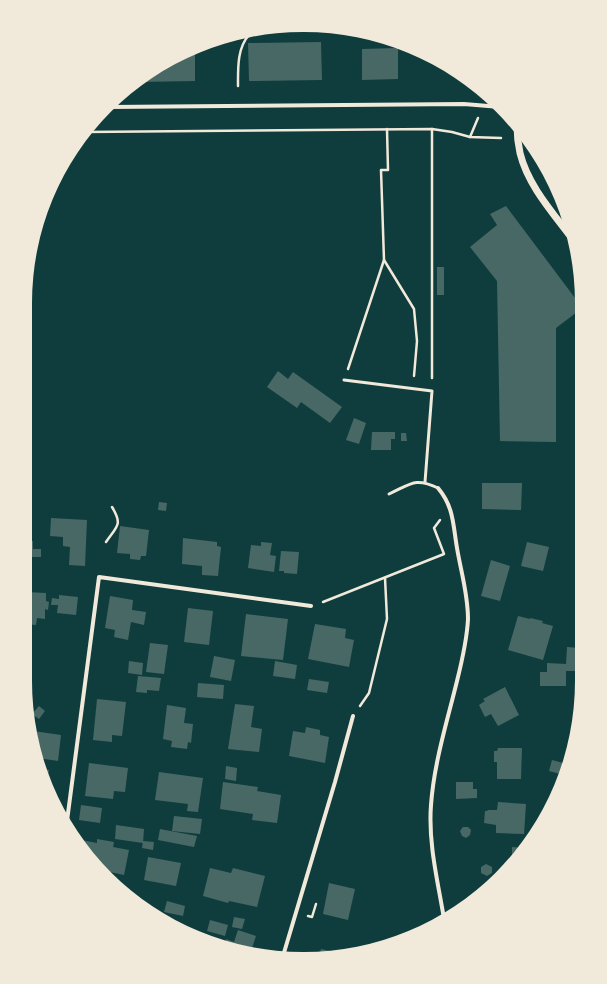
<svg xmlns="http://www.w3.org/2000/svg" width="607" height="984" font-family="'Titillium Web',sans-serif">
	<rect width="100%" height="100%" fill="#0f3d3e"/>
	<g fill="#486865">
		<polygon points="321,42 322,80 249,81 248,43"/>
		<polygon points="398,48 398,79 362,80 362,49"/>
		<polygon points="195,49 195,81 137,82 164,62"/>
		<polygon points="506,206 581,306 581,309 556,328 556,442 500,441 497,281 470,247 497,225 490,214"/>
		<rect x="437" y="267" width="7" height="28"/>
		<polygon points="278,371 288,379 293,372 342,407 330,423 301,402 297,408 267,387"/>
		<polygon points="354,418 366,423 359,444 346,440"/>
		<polygon points="372,432 395,432 395,439 391,439 391,450 371,450"/>
		<polygon points="401,433 406,433 407,441 401,441"/>
		<polygon points="482,483 522,483 521,510 482,509"/>
		<polygon points="159,502 167,503 166,511 158,510"/>
		<polygon points="51,518 87,520 85,566 69,565 70,547 63,546 63,537 50,536"/>
		<polygon points="120,526 149,530 146,556 141,556 140,560 130,559 130,554 117,553"/>
		<polygon points="183,538 217,542 217,546 221,547 218,576 202,575 202,566 182,564"/>
		<polygon points="26,541 33,541 33,549 41,549 41,557 31,557 31,565 26,565"/>
		<polygon points="261,542 272,543 270,555 276,556 274,572 248,568 251,545 261,546"/>
		<polygon points="527,542 549,547 543,571 521,566"/>
		<polygon points="281,551 299,552 297,574 284,573 284,571 279,571"/>
		<polygon points="491,560 510,566 500,601 481,596"/>
		<polygon points="26,592 46,593 46,601 49,602 48,610 45,609 45,619 37,618 36,625 25,624"/>
		<polygon points="59,595 78,597 76,615 57,613 58,605 51,605 52,598 59,599"/>
		<polygon points="110,596 133,600 132,610 146,612 144,625 131,622 128,640 114,637 115,630 105,628"/>
		<polygon points="188,608 213,611 209,645 184,642"/>
		<polygon points="246,614 288,619 283,660 241,656"/>
		<polygon points="518,616 530,619 530,618 543,621 542,623 553,626 543,660 508,650"/>
		<polygon points="315,624 346,629 345,638 354,640 349,667 308,659"/>
		<polygon points="150,643 168,645 164,674 146,672"/>
		<polygon points="567,647 580,648 580,671 566,671 566,686 540,686 540,672 547,672 547,663 566,664"/>
		<polygon points="214,656 235,660 231,681 210,677"/>
		<polygon points="25,661 30,661 29,695 27,695 25,680"/>
		<polygon points="129,661 143,663 142,675 128,673"/>
		<polygon points="275,661 297,665 295,679 273,676"/>
		<polygon points="138,676 161,678 159,691 147,690 147,693 136,692"/>
		<polygon points="309,679 329,682 327,693 307,690"/>
		<polygon points="198,683 224,685 223,699 197,697"/>
		<polygon points="505,687 519,715 498,726 491,714 485,717 479,705 485,701 483,699"/>
		<polygon points="97,699 126,702 122,736 112,735 112,742 93,740"/>
		<polygon points="235,704 254,706 251,727 262,729 259,752 228,749"/>
		<polygon points="167,705 186,708 184,723 193,724 191,743 188,742 187,749 171,747 172,741 163,739"/>
		<polygon points="39,706 45,711 39,719 32,714"/>
		<polygon points="306,727 320,730 320,735 329,737 325,763 289,756 293,731 305,733"/>
		<polygon points="33,731 61,735 58,761 38,758"/>
		<polygon points="498,748 522,748 521,779 497,779 497,762 494,762 494,751 497,751"/>
		<polygon points="552,760 567,764 564,775 549,771"/>
		<polygon points="89,763 128,768 125,792 114,791 113,799 85,796"/>
		<polygon points="226,766 237,768 236,781 225,779"/>
		<polygon points="39,769 49,770 47,784 40,770"/>
		<polygon points="159,772 203,778 198,812 187,811 188,804 155,800"/>
		<polygon points="223,782 258,787 257,791 281,795 277,823 252,820 253,814 220,809"/>
		<polygon points="456,782 473,782 473,789 477,789 477,798 456,799"/>
		<polygon points="552,790 558,792 553,800 550,800"/>
		<polygon points="498,802 526,804 524,834 496,833 496,825 484,823 485,811 487,811 488,810 497,810"/>
		<polygon points="81,805 102,808 100,823 79,820"/>
		<polygon points="174,816 202,819 200,834 172,831"/>
		<polygon points="116,825 144,829 143,843 115,839"/>
		<polygon points="463,827 468,827 471,830 470,835 466,838 462,836 460,831"/>
		<polygon points="160,829 197,836 194,847 158,840"/>
		<polygon points="97,839 114,842 113,847 129,850 124,875 105,871 82,850 80,845 81,840 97,843"/>
		<polygon points="143,841 154,842 153,850 142,848"/>
		<polygon points="512,847 526,848 518,856 512,856"/>
		<polygon points="148,857 181,863 176,886 144,880"/>
		<polygon points="486,864 492,867 492,873 487,876 481,873 481,867"/>
		<polygon points="210,868 231,873 233,868 265,876 257,907 229,901 228,903 203,896"/>
		<polygon points="329,883 355,889 348,920 323,914"/>
		<polygon points="167,901 185,906 183,916 164,912"/>
		<polygon points="460,903 468,903 460,911"/>
		<polygon points="234,917 245,919 242,929 232,927"/>
		<polygon points="210,920 228,925 225,936 207,931"/>
		<polygon points="238,930 256,936 252,948 261,951 261,952 224,946 226,939 234,942"/>
		<polygon points="321,949 339,953 319,956"/>
	</g>
	<g fill="none" stroke-linecap="round" stroke-linejoin="round">
		<g stroke="#f1e9da" stroke-width="2.5">
			<path d="M238 86C238 69 237 48 249 35 252 31 259 31 263 28"/>
			<polyline points="387,129 388,170 381,170 384,260 414,309 417,341 414,376"/>
			<polyline points="432,129 432,378"/>
			<polyline points="85,132 432,129 452,132 470,137 501,138"/>
			<polyline points="470,137 478,118"/>
			<polyline points="348,369 384,260"/>
			<path d="M106 542C117 526 123 525 112 507"/>
			<polyline points="323,602 444,554 434,528 440,520"/>
			<polyline points="360,706 369,693 387,619 385,578"/>
			<polyline points="308,916 312,917 316,904"/>
		</g>
		<g stroke="#f1e9da" stroke-width="3">
			<polyline points="344,380 432,391 425,482"/>
			<path d="M389 494C411 484 415 477 438 488"/>
		</g>
		<g stroke="#f1e9da" stroke-width="4">
			<polyline points="108,107 464,104 500,107"/>
			<path d="M438 488C454 507 453 525 457 548 461 572 468 594 468 619 467 640 462 661 457 681 447 722 434 763 431 805 428 843 438 882 444 919"/>
			<polyline points="67,821 99,577 311,606"/>
			<polyline points="283,956 335,782 353,716"/>
		</g>
		<path stroke="#f1e9da" stroke-width="7" d="M517 125C517 134 518 144 520 153 528 186 554 214 574 241"/>
	</g>
	<path d="M0 0H607V984H0ZM303 32H304A271 271 0 0 1 575 303V681A271 271 0 0 1 304 952H303A271 271 0 0 1 32 681V303A271 271 0 0 1 303 32Z" fill="#f1e9da" fill-rule="evenodd"/>
</svg>
